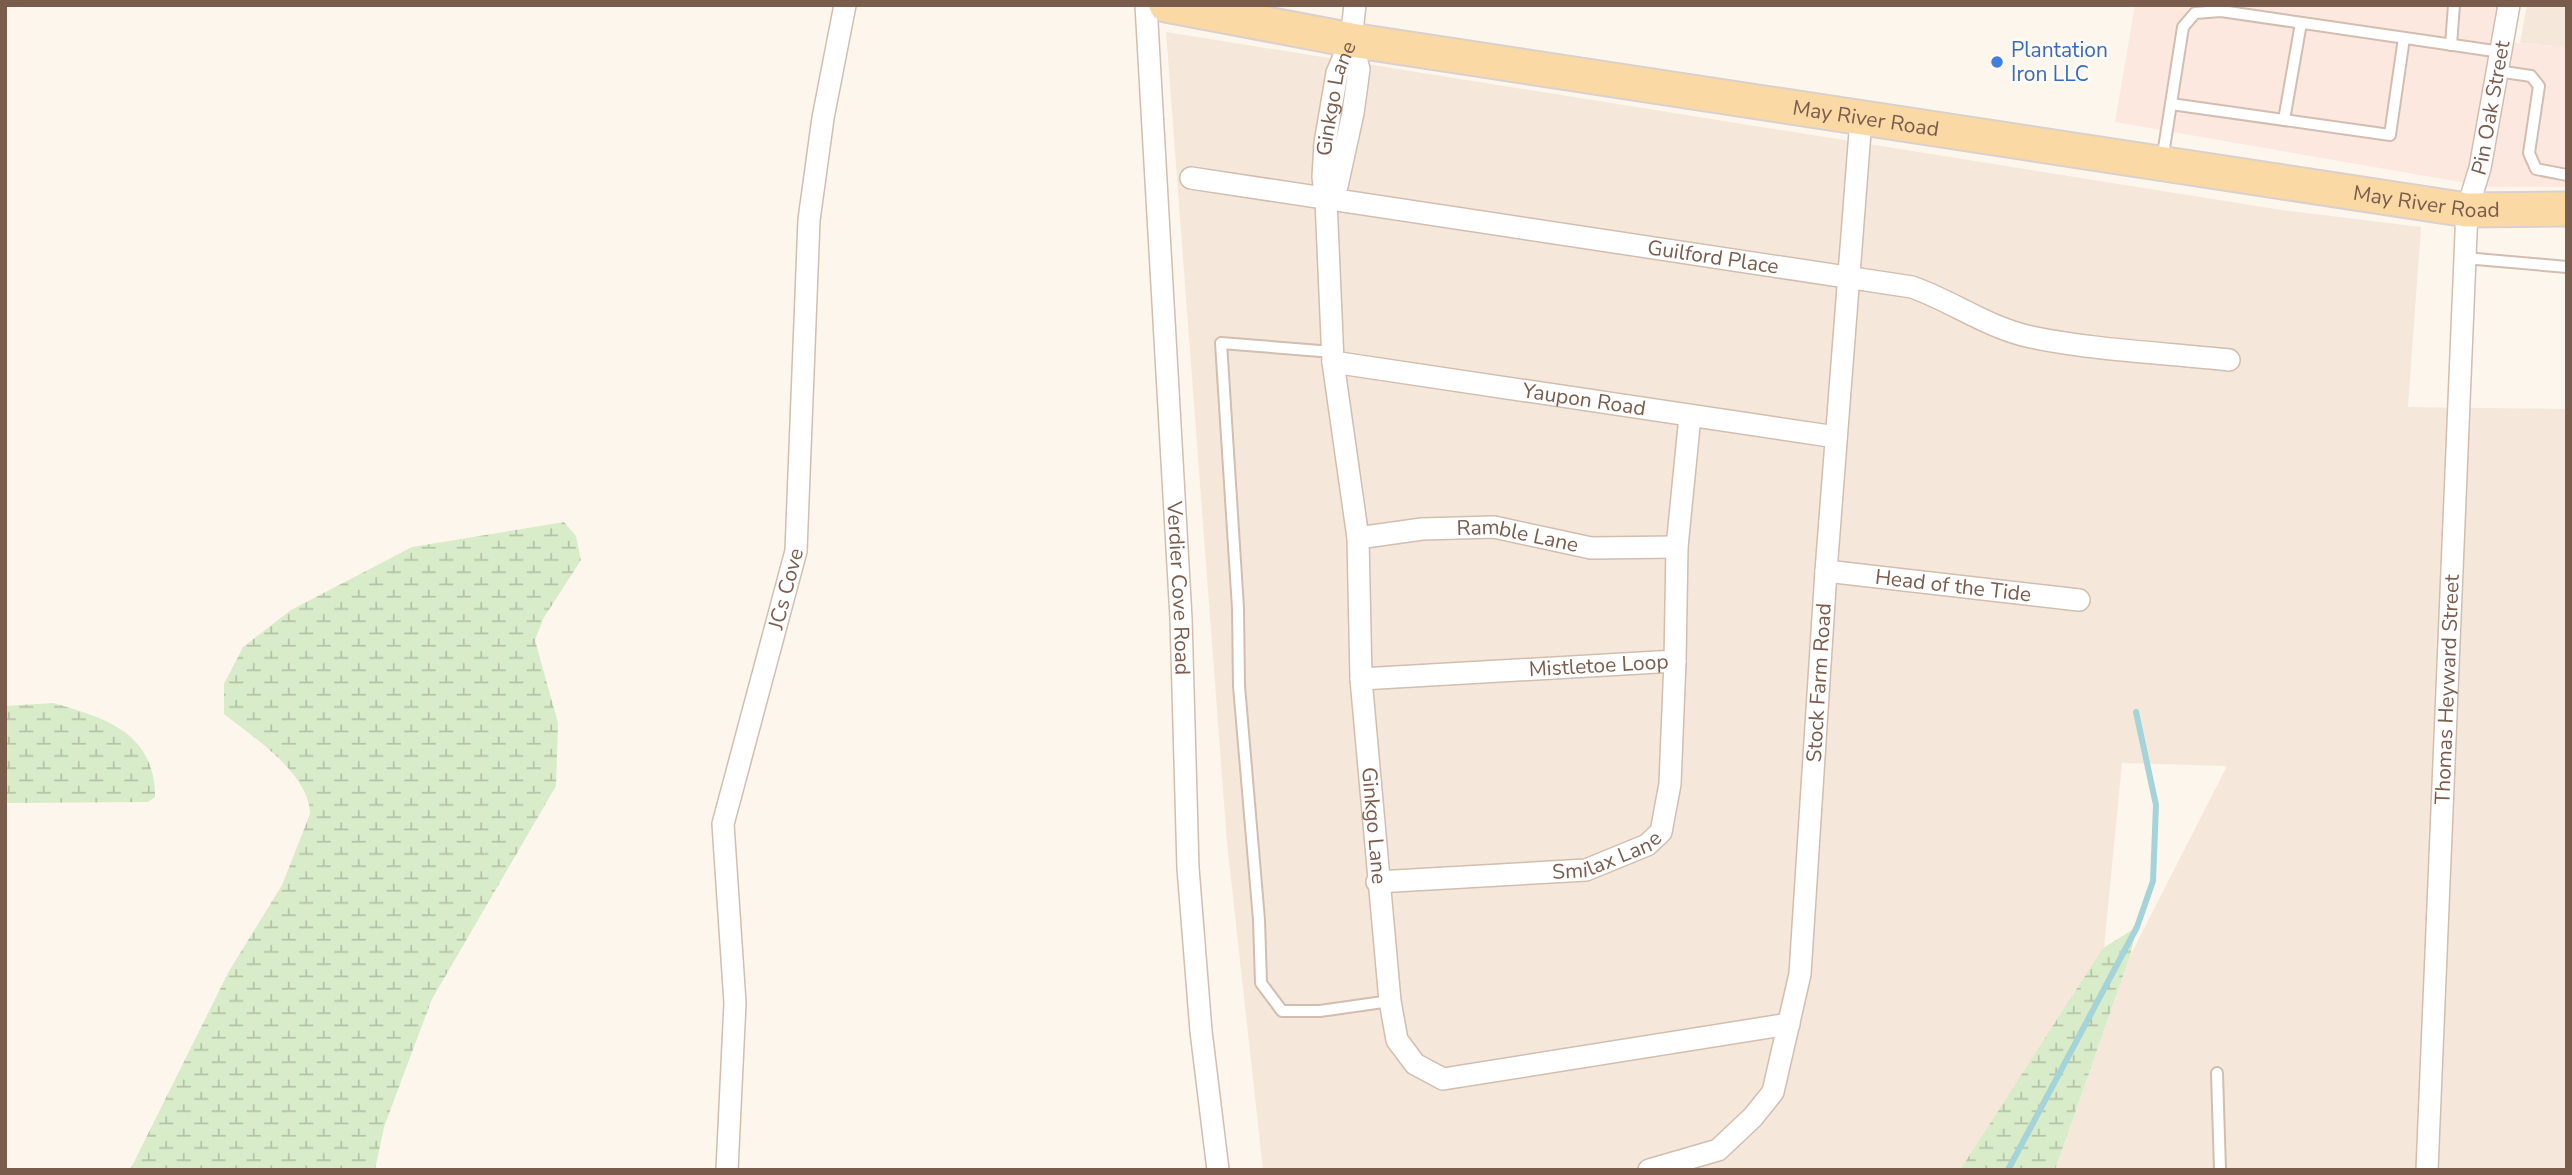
<svg xmlns="http://www.w3.org/2000/svg" width="2572" height="1175" font-family="'Nunito Sans',sans-serif">
	<defs>
		<pattern id="wetland-marsh" width="20" height="14" patternUnits="userSpaceOnUse" patternTransform="scale(1.75)"><rect width="20" height="14" fill="#d8ecc9"/><path d="M1 5h8M5 5V1M11 12h8M15 12V8" fill="none" stroke="#b4c2a5"/></pattern>
	</defs>
	<rect width="100%" height="100%" fill="#fdf6ec"/>
	<g fill="#f5e8da">
		<polygon points="2527,5 2567,5 2567,47 2520,43"/>
		<polygon points="1166,32 2282,210 2421,227 2408,407 2567,409 2567,1170 2055,1170 2130,956 2227,766 2122,763 2104,948 1960,1170 1263,1170 1227,843"/>
	</g>
	<polygon fill="#fde8e0" points="2135,5 2498,5 2492,41 2567,47 2567,187 2489,187 2115,122"/>
	<g fill="url(#wetland-marsh)">
		<path d="M564 522 576 536 581 560 543 619 535 640 558 723 556 786 432 999 384 1127 375 1170H130L229 971 282 885 310 814C310 774 253 737 224 714V684L243 647 291 610 412 547Z"/>
		<path d="M53 703C106 718 155 733 155 797L148 802 5 803V706Z"/>
		<polygon points="2137,927 2130,956 2055,1170 1960,1170 2103,948"/>
	</g>
	<g fill="none" stroke-linecap="round" stroke-linejoin="round">
		<polyline stroke="#a5d3da" stroke-width="6" points="2008,1170 2137,927 2153,881 2156,805 2136,712"/>
		<defs>
			<g id="service">
				<polyline points="2451,45 2454,5"/>
				<polyline points="2497,71 2531,76 2539,86 2529,153 2536,169 2567,175"/>
				<polyline points="2171,104 2390,135 2404,38"/>
				<polyline points="2284,120 2301,23"/>
				<polyline points="2162,161 2183,27 2195,13 2221,11 2501,52"/>
				<polyline points="2465,258 2567,267"/>
				<polyline points="1333,352 1221,343 1238,608 1239,686 1259,920 1261,983 1282,1011 1320,1011 1390,1001"/>
				<polyline points="2217,1073 2220,1170"/>
			</g>
			<g id="minor">
				<path id="s1" d="M1146 5 1181 618 1188 868 1201 1031 1218 1170"/>
				<path id="s2" d="M1351 40 1359 69 1353 113 1337 186 1326 200 1323 177 1325 143 1337 73 1351 40 1355 5"/>
				<path id="s3" d="M1191 178 1912 287C1952 301 1988 328 2031 337 2093 350 2165 353 2229 360"/>
				<path id="s4" d="M1326 200 1333 362 1358 538 1361 679 1390 1001 1397 1040 1415 1064 1443 1079 1789 1024"/>
				<path id="s5" d="M1333 362 1836 437"/>
				<path id="s6" d="M1358 538 1422 529 1494 527 1591 548 1677 547"/>
				<path id="s7" d="M1826 571 2079 600"/>
				<path id="s8" d="M1361 679 1675 661 1677 547 1690 416"/>
				<path id="s9" d="M1377 882 1586 870 1647 845 1661 832 1670 784 1675 661"/>
				<path id="s10" d="M727 1170 735 1003 723 824 796 551 809 220 823 118 845 5"/>
				<path id="s11" d="M1649 1170 1718 1150 1753 1117 1773 1092 1800 974 1826 571 1861 119"/>
				<path id="s12" d="M2427 1170 2467 210 2480 168 2509 5"/>
			</g>
			<g id="primary">
				<path id="s13" d="M1166 5 1351 40 2467 210 2567 209"/>
			</g>
		</defs>
		<use href="#service" stroke="#d1beb0" stroke-width="14"/>
		<use href="#minor" stroke="#d1beb0" stroke-width="24"/>
		<use href="#primary" stroke="#dad1cd" stroke-width="37"/>
		<use href="#service" stroke="#fff" stroke-width="10"/>
		<use href="#minor" stroke="#fff" stroke-width="21"/>
		<use href="#primary" stroke="#fbd9a5" stroke-width="33"/>
	</g>
	<circle fill="#3f7fe0" stroke="#fffaf3" stroke-width="2.5" cx="1997" cy="62" r="7"/>
	<g text-anchor="middle" stroke-width="6" stroke-linejoin="round" paint-order="stroke">
		<g font-size="21" fill="#366cbe" stroke="#fffaf3" text-anchor="start">
			<text x="2011" y="57">Plantation<tspan x="2011" dy="24">Iron LLC</tspan></text>
		</g>
		<g font-size="21" fill="#7a5c4d" stroke="#fffaf3">
			<text dy="7" stroke="none"><textPath href="#s2" startOffset="270">Ginkgo Lane</textPath></text>
			<text dy="7" stroke="none"><textPath href="#s12" startOffset="1066">Pin Oak Street</textPath></text>
			<text dy="7" stroke="none"><textPath href="#s13" startOffset="709">May River Road</textPath></text>
			<text dy="7" stroke="none"><textPath href="#s13" startOffset="1276">May River Road</textPath></text>
			<text dy="7" stroke="none"><textPath href="#s3" startOffset="528">Guilford Place</textPath></text>
			<text dy="7" stroke="none"><textPath href="#s5" startOffset="254">Yaupon Road</textPath></text>
			<text dy="7" stroke="none"><textPath href="#s6" startOffset="161">Ramble Lane</textPath></text>
			<text dy="7" stroke="none"><textPath href="#s7" startOffset="128">Head of the Tide</textPath></text>
			<text dy="7" stroke="none"><textPath href="#s1" startOffset="584">Verdier Cove Road</textPath></text>
			<text dy="7" stroke="none"><textPath href="#s10" startOffset="590">JCs Cove</textPath></text>
			<text dy="7" stroke="none"><textPath href="#s8" startOffset="238">Mistletoe Loop</textPath></text>
			<text dy="7" stroke="none"><textPath href="#s11" startOffset="565">Stock Farm Road</textPath></text>
			<text dy="7" stroke="none"><textPath href="#s12" startOffset="481">Thomas Heyward Street</textPath></text>
			<text dy="7" stroke="none"><textPath href="#s4" startOffset="628">Ginkgo Lane</textPath></text>
			<text dy="7" stroke="none"><textPath href="#s9" startOffset="233">Smilax Lane</textPath></text>
		</g>
	</g>
	<rect width="2572" height="1175" fill="none" stroke="#7a5c4d" stroke-width="14"/>
</svg>
